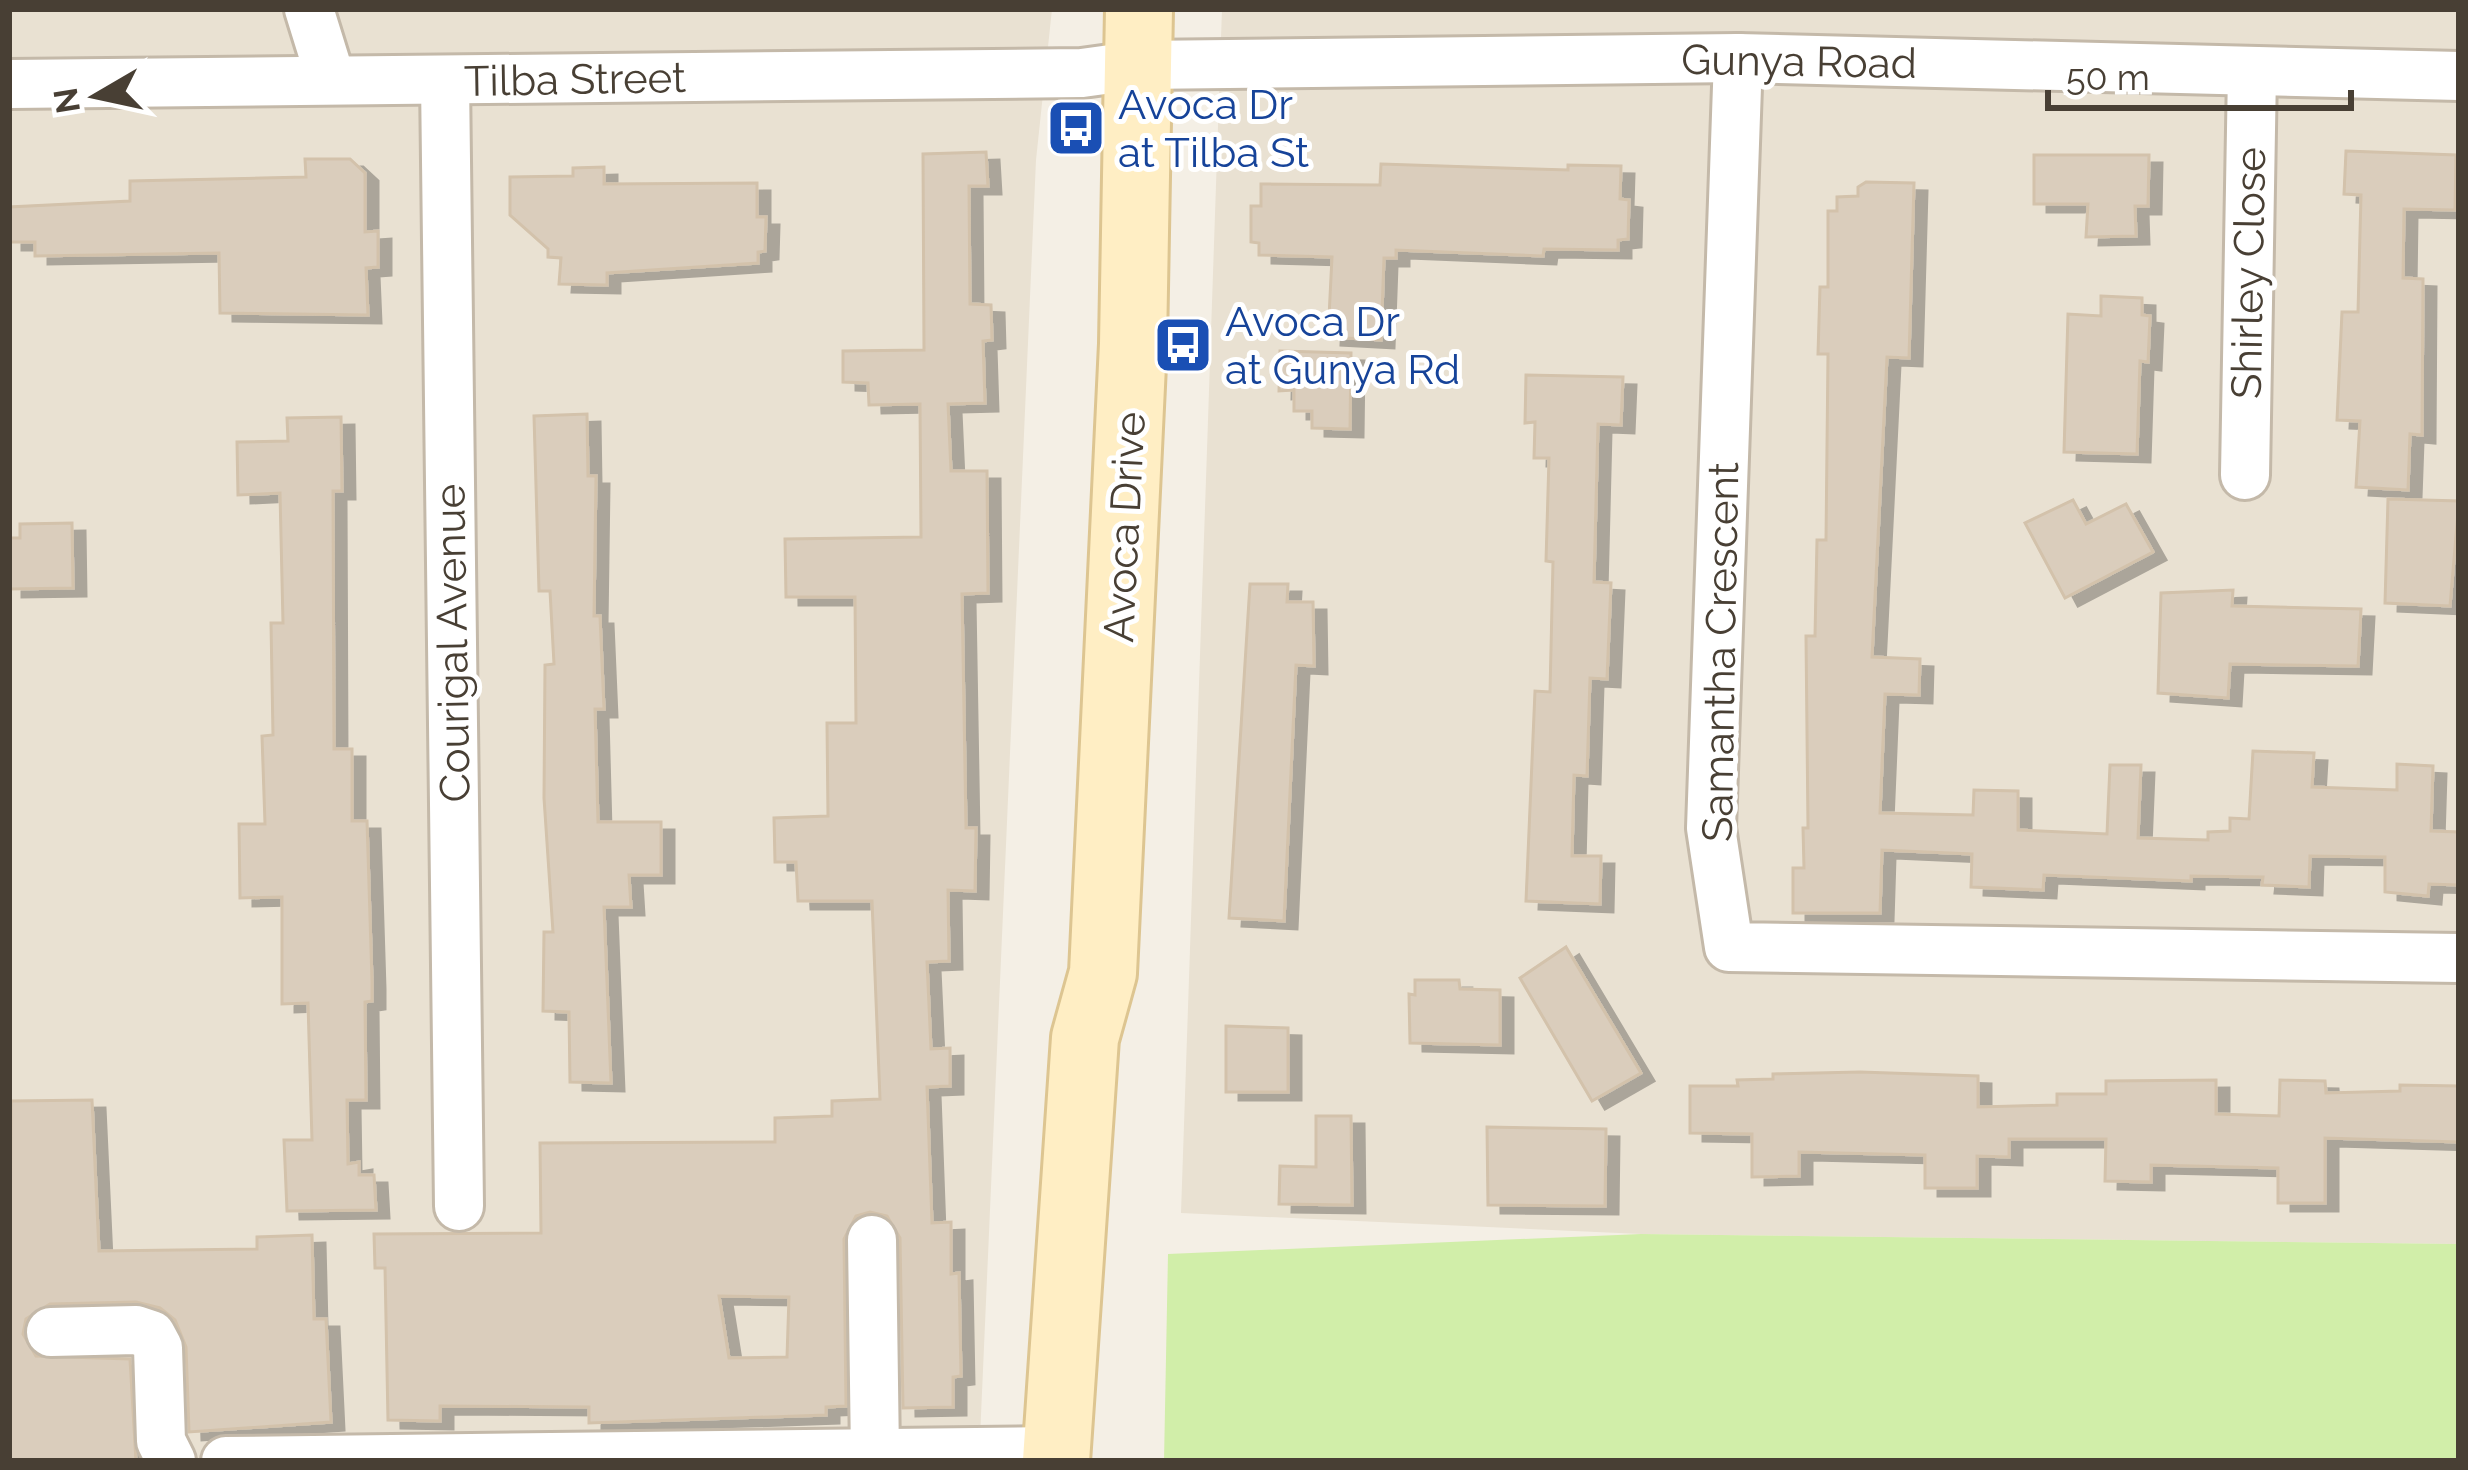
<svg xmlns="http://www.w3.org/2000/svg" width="2468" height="1470" font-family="Raleway,sans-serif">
	<defs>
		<filter id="shadow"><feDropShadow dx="13" dy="8" stdDeviation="0" flood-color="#0004"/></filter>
	</defs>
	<rect width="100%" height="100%" fill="#f4efe5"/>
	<g fill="#e9e1d2">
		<polygon points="9,9 1052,9 1036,160 979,1461 9,1461"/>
		<polygon points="1222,9 2459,9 2459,1244 1641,1234 1181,1213"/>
	</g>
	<polygon fill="#d1eea9" points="1641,1234 2459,1244 2459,1461 1164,1461 1168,1254"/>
	<g fill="#dacdbc" stroke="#d3c2ab" stroke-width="3" fill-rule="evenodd" filter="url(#shadow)">
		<polygon points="2346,151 2456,155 2455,210 2404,209 2403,278 2423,279 2422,435 2410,434 2408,490 2356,487 2360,421 2337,420 2342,312 2358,312 2361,195 2344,194"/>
		<path d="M986 152 988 186H969L970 304 991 305 992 340 983 341 985 403 948 404 951 471H987L988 593 962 594 966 828H976L975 891 948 890 949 961 927 962 931 1049 950 1048V1086L927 1087 932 1223 951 1222V1274L959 1273 961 1376 953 1377V1407L903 1408 900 1238 887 1216 870 1212 856 1216 844 1239 846 1406 826 1407V1415L589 1423V1407L440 1406V1421L388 1420 385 1268H375L374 1234 541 1233 540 1143 775 1142V1118L832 1116V1101L880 1099 872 901H798L796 862H775L774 818 828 816 827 723H856L855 597H786L785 539 921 537 920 404 869 405 868 383 843 382V351L924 350 923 154ZM719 1296 789 1297 787 1357 729 1358Z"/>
		<polygon points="2034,155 2149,155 2148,206 2135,206 2136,236 2086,237 2088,204 2034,204"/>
		<polygon points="305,159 350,159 365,173 365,232 378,231 378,267 366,268 368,315 220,313 219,253 35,256 35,242 9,242 9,207 130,201 130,181 306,177"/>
		<polygon points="1381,164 1568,170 1568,165 1621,166 1620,199 1629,200 1628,239 1618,240 1618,250 1544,249 1543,256 1396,250 1396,258 1384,258 1381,340 1328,337 1332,257 1259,255 1259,243 1251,242 1251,206 1261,206 1261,184 1380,185"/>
		<polygon points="604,167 604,184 757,183 757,217 766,217 765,251 758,252 758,263 607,273 607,285 559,284 561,258 548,257 548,249 510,215 510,177 573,176 573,168"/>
		<polygon points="1866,182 1914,183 1909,358 1887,357 1872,657 1920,659 1919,695 1885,694 1880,813 1973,815 1974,790 2018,791 2018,830 2107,834 2110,765 2141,765 2138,838 2208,840 2208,832 2230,831 2230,818 2249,819 2253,751 2314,753 2312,787 2397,790 2397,764 2433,766 2431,831 2459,832 2459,885 2429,884 2428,896 2385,892 2385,857 2310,856 2309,887 2262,885 2263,877 2191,876 2191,881 2044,875 2043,890 1971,887 1972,854 1882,850 1880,913 1793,913 1793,868 1804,868 1803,828 1808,828 1806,636 1815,636 1817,540 1826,540 1828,354 1818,354 1820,287 1828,287 1828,211 1837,211 1837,197 1858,196 1858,187"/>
		<polygon points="2101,296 2142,298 2142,315 2150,316 2148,362 2140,361 2137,454 2064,452 2068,314 2101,316"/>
		<polygon points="1280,351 1351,353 1350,429 1312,428 1312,411 1294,411 1294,390 1279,391"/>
		<polygon points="1526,375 1623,377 1621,425 1598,424 1594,582 1611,583 1607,679 1590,678 1587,776 1574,775 1572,856 1601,856 1600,904 1526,901 1535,691 1550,692 1553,562 1546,561 1549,458 1534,458 1535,422 1525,423"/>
		<polygon points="587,414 588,476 596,476 594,616 600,616 604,709 595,709 598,822 661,822 661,875 629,875 631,907 604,907 611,1083 570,1082 569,1012 543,1011 544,932 553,932 544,798 545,665 554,664 550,591 539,591 534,416"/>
		<polygon points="341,417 342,491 333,491 334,749 352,749 352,821 367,821 372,981 372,1001 365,1002 366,1100 347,1100 348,1164 359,1162 359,1175 374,1175 376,1210 287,1211 284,1140 312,1140 308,1003 282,1004 282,897 240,898 239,824 265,824 262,736 273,735 271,623 283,623 280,493 238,495 237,442 288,441 287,418"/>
		<polygon points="2388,499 2459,501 2450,606 2385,603"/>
		<polygon points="2073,500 2086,524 2126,504 2153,552 2065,598 2025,523"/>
		<polygon points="72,523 73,588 9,589 9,538 20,538 20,524"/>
		<polygon points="1250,584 1288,584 1287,602 1313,602 1314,666 1296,665 1284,921 1229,918"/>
		<polygon points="2233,590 2232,606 2361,609 2358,666 2230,664 2228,698 2158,693 2161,593"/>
		<polygon points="1566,947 1641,1073 1592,1101 1520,978"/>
		<polygon points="1415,980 1459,980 1460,989 1500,990 1500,1045 1410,1043 1409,994 1415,995"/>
		<polygon points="1226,1026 1288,1028 1288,1092 1226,1092"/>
		<polygon points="1860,1072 1978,1076 1978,1107 2057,1105 2057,1094 2106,1094 2106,1081 2216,1080 2216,1114 2279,1116 2280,1080 2325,1081 2326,1093 2400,1091 2400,1085 2459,1086 2459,1142 2325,1138 2325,1203 2278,1203 2278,1168 2151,1165 2151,1182 2105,1181 2106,1139 2009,1139 2009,1157 1977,1156 1977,1188 1925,1188 1925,1155 1799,1152 1799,1176 1752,1177 1752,1134 1690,1133 1690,1086 1738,1086 1737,1080 1773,1079 1773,1074"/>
		<polygon points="92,1100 99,1251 257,1249 257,1237 312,1235 314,1319 326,1319 331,1422 189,1432 186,1347 175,1320 160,1308 136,1302 50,1304 26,1319 23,1334 36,1356 130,1359 136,1461 9,1461 11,1101"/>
		<polygon points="1316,1116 1351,1116 1352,1205 1279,1204 1280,1166 1316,1167"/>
		<polygon points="1487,1127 1606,1129 1605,1206 1488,1205"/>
	</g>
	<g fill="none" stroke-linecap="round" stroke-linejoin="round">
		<defs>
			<g id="minor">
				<polyline points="309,9 331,80"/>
				<polyline points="1738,58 1711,828 1729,947 2459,958"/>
				<polyline points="445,80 459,1206"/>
				<polyline points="9,84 1082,73 1140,65 1738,58 2459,76"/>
				<polyline points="2245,475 2252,72"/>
				<polyline points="872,1240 875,1454"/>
				<polyline points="51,1332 136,1330 151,1335 158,1348 161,1441 171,1461"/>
				<polyline points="226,1461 1057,1451"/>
			</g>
			<polyline id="secondary" points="1056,1461 1085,1038 1103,973 1133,344 1139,9"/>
		</defs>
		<use href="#minor" stroke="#c4b9a9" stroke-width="54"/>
		<use href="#secondary" stroke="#ddc591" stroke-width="72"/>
		<use href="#minor" stroke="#fff" stroke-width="48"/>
		<use href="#secondary" stroke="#ffeec4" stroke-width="66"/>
	</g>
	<defs>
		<symbol id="bus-square" viewBox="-11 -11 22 22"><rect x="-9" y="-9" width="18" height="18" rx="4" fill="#1a4fb4" stroke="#fff"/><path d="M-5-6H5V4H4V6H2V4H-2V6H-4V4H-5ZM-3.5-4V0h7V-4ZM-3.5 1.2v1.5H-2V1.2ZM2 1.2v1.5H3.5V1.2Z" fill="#fff"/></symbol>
	</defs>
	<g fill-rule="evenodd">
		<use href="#bus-square" x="1043" y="95" width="66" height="66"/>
		<use href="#bus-square" x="1150" y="312" width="66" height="66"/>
	</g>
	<g text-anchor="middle" stroke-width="10" stroke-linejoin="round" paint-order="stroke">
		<g font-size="42" fill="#483f34" stroke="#fff">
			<text transform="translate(1799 61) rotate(1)" y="15">Gunya Road</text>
			<text transform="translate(575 79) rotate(-1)" y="15">Tilba Street</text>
			<text transform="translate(2248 273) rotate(-89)" y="15">Shirley Close</text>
			<text transform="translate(1124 527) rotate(-87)" y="15">Avoca Drive</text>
			<text transform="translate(452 643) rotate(-91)" y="15">Courigal Avenue</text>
			<text transform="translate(1720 652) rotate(-89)" y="15">Samantha Crescent</text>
		</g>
		<g font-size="42" fill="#164399" stroke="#fff" text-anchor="start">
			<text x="1118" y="119">Avoca Dr<tspan x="1118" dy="48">at Tilba St</tspan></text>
			<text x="1225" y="336">Avoca Dr<tspan x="1225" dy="48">at Gunya Rd</tspan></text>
		</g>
	</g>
	<rect width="2468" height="1470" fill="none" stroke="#483f34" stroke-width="24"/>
	<g transform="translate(96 96) rotate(261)" stroke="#ffffff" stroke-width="9" paint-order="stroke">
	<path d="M0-9L21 45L0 30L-21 45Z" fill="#483f34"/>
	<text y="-18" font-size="33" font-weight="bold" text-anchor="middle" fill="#483f34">N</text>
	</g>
	<path d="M2048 90v18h303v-18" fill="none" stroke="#483f34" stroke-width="6"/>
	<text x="2066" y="90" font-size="36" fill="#483f34" stroke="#ffffff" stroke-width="9" paint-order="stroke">50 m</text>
</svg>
